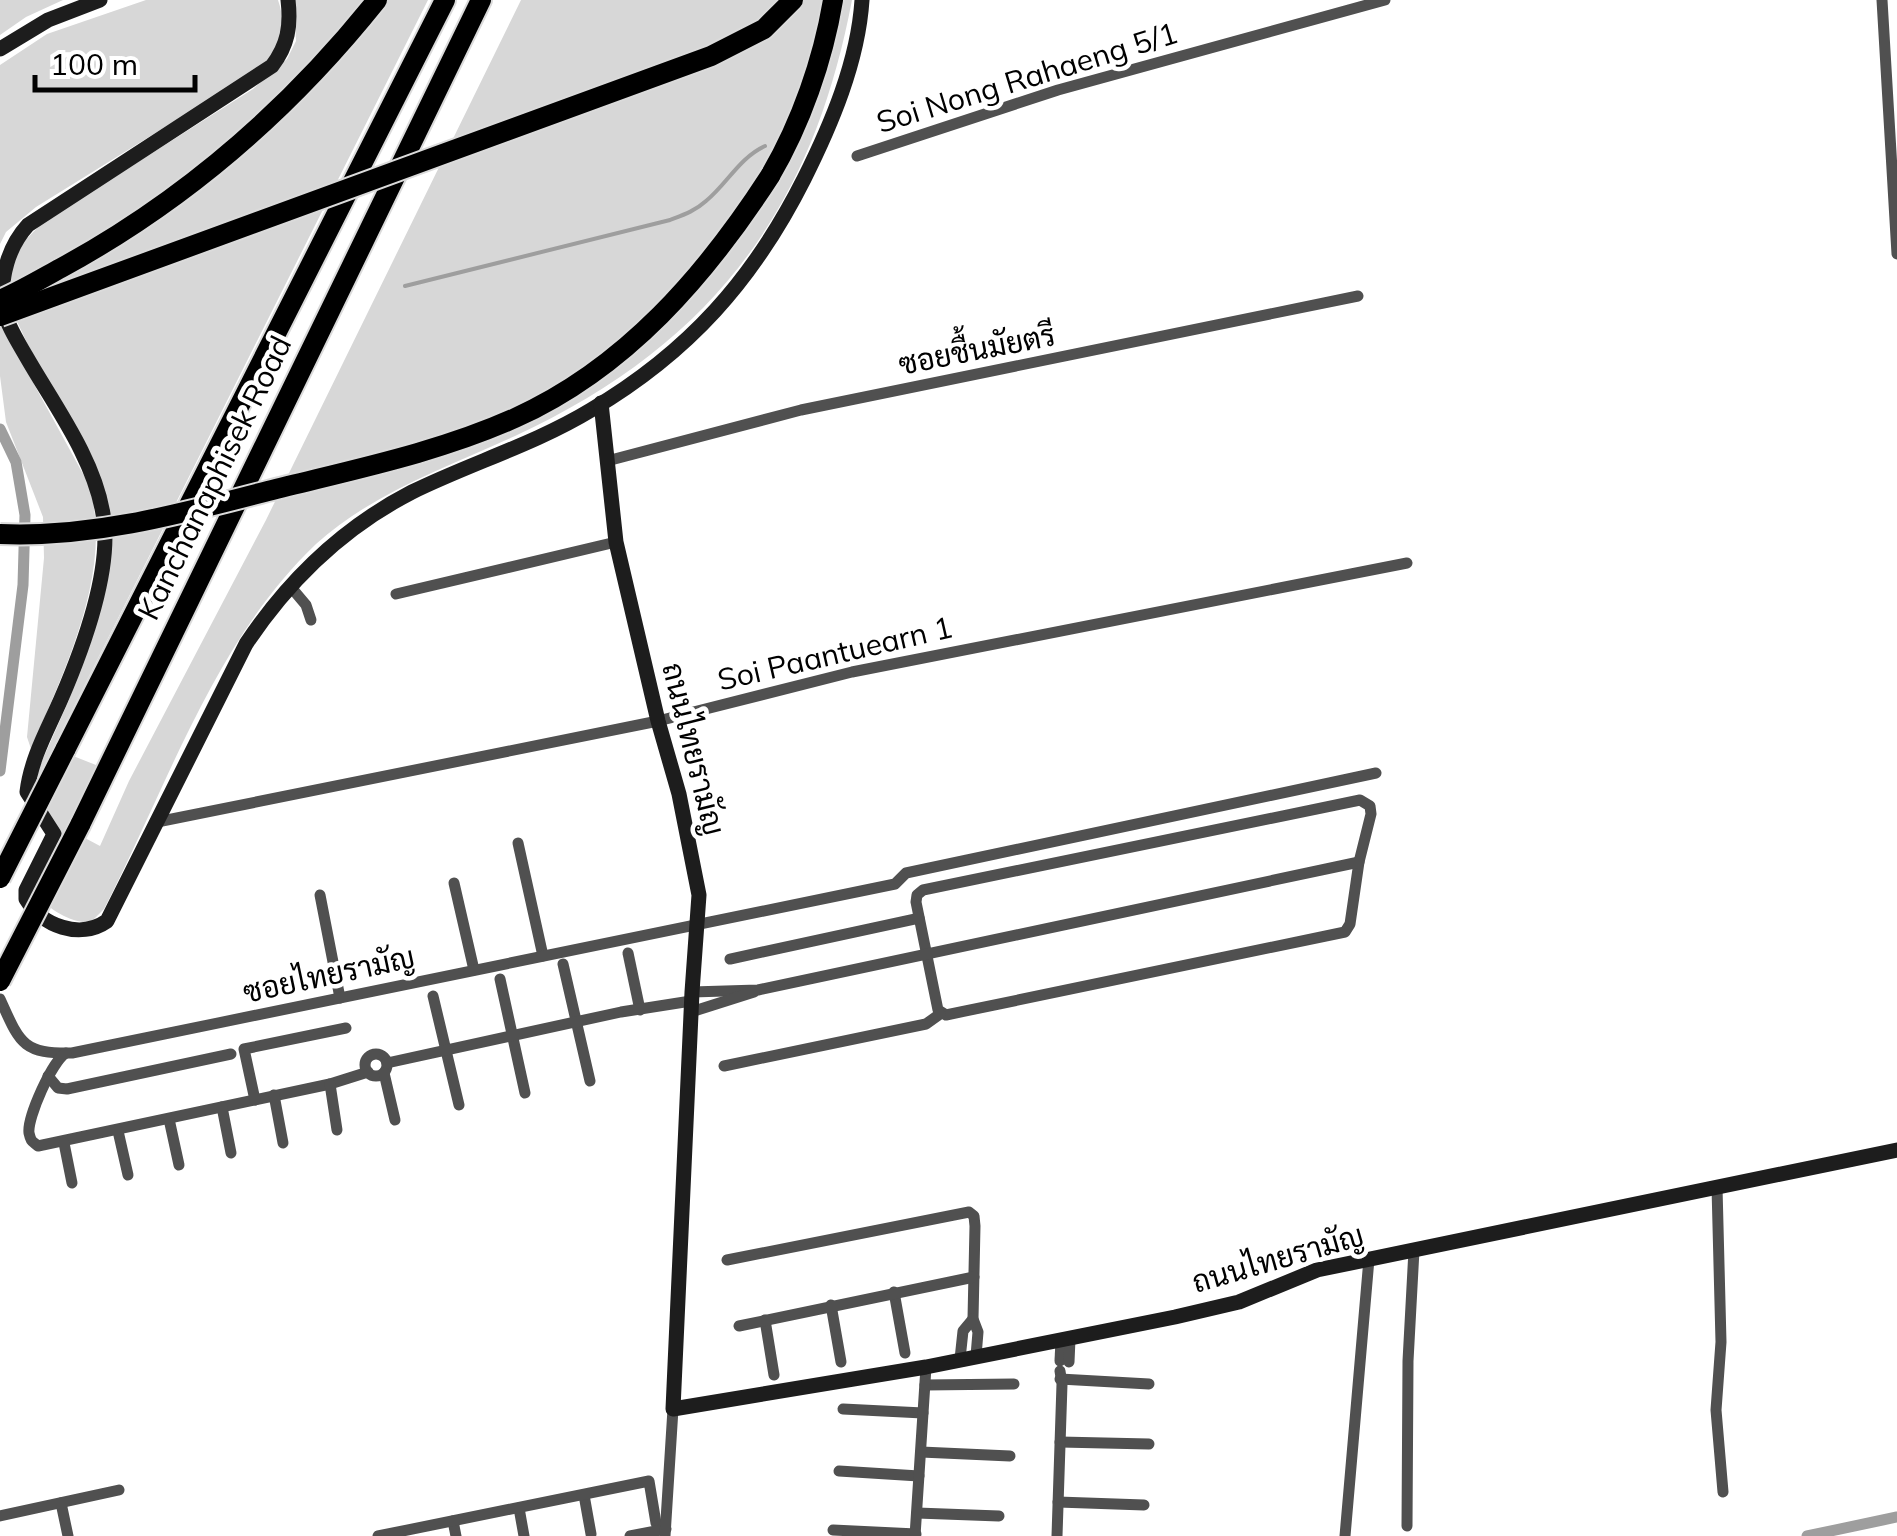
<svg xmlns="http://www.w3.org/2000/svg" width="1897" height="1536" font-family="Mulish,Sarabun,sans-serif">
	<rect width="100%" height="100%" fill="#fff"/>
	<g fill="#d7d7d7">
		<polygon points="0,0 63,0 26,17 0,35"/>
		<path d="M146 0H278C287 26 280 44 265 65L36 207 6 232 0 244V65L47 34Z"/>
		<path d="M294 0H428L53 748 101 767 70 830 100 846 129 781 266 520 521 0H824C811 60 793 118 760 170L777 180 839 0H852C812 211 711 345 515 436 448 467 372 493 316 544 214 641 167 787 104 909L90 923C66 921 53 910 35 896 61 844 75 845 36 796L38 770 69 700 110 521 8 302 15 251 42 223 253 89 287 59 296 41Z"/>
		<path d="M0 322 88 483C116 566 64 672 31 749L27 737 44 558 43 517 6 422 0 376Z"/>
	</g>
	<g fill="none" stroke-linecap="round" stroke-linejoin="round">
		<path stroke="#9e9e9e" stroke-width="4" d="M405 286 670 220C683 215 695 211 706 201 727 184 739 158 765 146"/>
		<g stroke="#9e9e9e" stroke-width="11">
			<polyline points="0,429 16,462 25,515 23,585 0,771"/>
			<polyline points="1807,1536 1897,1517"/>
		</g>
		<defs>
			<g id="highway">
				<path d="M770 176C801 123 823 60 833 0"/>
				<polyline points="65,750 445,0"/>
				<polyline points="80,825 481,0"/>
			</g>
		</defs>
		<use href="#highway" stroke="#dbdbdb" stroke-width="24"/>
		<g stroke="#505050" stroke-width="11">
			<polyline points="1882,0 1897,254"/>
			<polyline points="857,156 1058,90 1385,0"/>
			<polyline points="607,461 801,410 1358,296"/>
			<polyline points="290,586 306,605 311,620"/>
			<polyline points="396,594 616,542"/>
			<polygon points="1360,800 1370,806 1371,814 1359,862 1350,924 1345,932 946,1015 938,1010 916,902 917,895 923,890"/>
			<polyline points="157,822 658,721 852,672 1407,563"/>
			<polyline points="518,843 543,956"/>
			<polyline points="454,883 474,970"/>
			<polyline points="320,895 340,998"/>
			<polyline points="628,953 640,1010"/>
			<polyline points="730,959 919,918"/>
			<polyline points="563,964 590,1081"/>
			<polyline points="500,979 525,1093"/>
			<polyline points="692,992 758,990 1359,862"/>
			<polyline points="433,996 459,1105"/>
			<path d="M0 999C20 1043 22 1054 72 1053L895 884 906 873 1376 773"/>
			<polyline points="691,1012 754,992"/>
			<path d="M66 1053C52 1061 27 1118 29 1133 31 1142 32 1141 38 1146L330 1084 368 1072"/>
			<circle cx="376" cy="1065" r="11"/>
			<polyline points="387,1063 621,1012 691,1001"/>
			<polyline points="724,1066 926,1024 940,1014"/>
			<polyline points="384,1073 395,1120"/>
			<polyline points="48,1076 58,1088 67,1089 231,1054"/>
			<polyline points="330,1084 337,1130"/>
			<polyline points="274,1095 283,1143"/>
			<polyline points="255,1100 244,1049 346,1028"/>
			<polyline points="222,1107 231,1153"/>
			<polyline points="169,1119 179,1165"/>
			<polyline points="118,1131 128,1175"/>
			<polyline points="64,1143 72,1183"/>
			<polyline points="1717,1187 1721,1342 1716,1410 1723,1492"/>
			<polyline points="727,1260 969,1212 974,1216 975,1226 973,1319 978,1332 976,1356"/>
			<polyline points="894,1292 905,1353"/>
			<polyline points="831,1305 841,1362"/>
			<polyline points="765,1320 774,1375"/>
			<polyline points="739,1326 974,1277"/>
			<polyline points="960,1359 963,1331 973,1319"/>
			<polyline points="1060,1361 1061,1341"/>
			<polyline points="1069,1362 1070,1339"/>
			<polyline points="1060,1379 1149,1384"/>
			<polyline points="925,1385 1014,1384"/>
			<polyline points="843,1409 923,1413"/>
			<polyline points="1060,1442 1149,1444"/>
			<polyline points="921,1452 1010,1456"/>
			<polyline points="839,1471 919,1476"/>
			<polyline points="584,1495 591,1534"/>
			<polyline points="1058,1502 1144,1505"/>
			<polyline points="61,1503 68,1536"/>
			<polyline points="519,1508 524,1536"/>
			<polyline points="917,1513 999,1516"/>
			<polyline points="0,1516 119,1490"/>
			<polyline points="453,1521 456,1536"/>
			<polyline points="1407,1526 1408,1361 1414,1250"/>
			<polyline points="833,1530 916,1534"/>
			<polyline points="378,1536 649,1481 656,1523"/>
			<polyline points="630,1536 666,1529"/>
			<polyline points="665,1536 673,1409"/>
			<polyline points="915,1536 926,1367"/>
			<polyline points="1057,1536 1062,1384 1060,1371"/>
			<polyline points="1345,1536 1369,1259"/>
		</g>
		<g stroke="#1d1d1d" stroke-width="15">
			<path d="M288 0C291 26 288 45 272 66L28 225C8 247 0 277 3 308 7 325 18 342 26 356 54 405 94 458 103 514 113 569 83 648 61 699 48 729 31 758 27 792L54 834 26 890V899C42 926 80 940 107 921L246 644C288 581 344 527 412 492 471 463 535 444 591 410 689 352 753 280 804 179 831 125 858 62 862 0"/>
			<polyline points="0,49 48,20 100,0"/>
			<polyline points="601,403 616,542 658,721 679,794 699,895 692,992 673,1409 926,1367 1175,1317 1239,1302 1317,1270 1897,1150"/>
		</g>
		<use href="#highway" stroke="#000" stroke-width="20"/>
		<defs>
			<g id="highway-bridge">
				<path d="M0 300C21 291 41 279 61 268 184 201 290 109 377 0"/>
				<polyline points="0,316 711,56 764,29 793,0"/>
				<path d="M0 534C92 538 180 514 268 491 351 470 437 453 515 418 626 368 706 275 770 176"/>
				<polyline points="0,878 65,750"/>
				<polyline points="0,981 80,825"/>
			</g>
		</defs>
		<use href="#highway-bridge" stroke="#dbdbdb" stroke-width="24" stroke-linecap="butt"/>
		<use href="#highway-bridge" stroke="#000" stroke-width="20"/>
	</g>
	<g text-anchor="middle" stroke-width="9" stroke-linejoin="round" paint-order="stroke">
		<g font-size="30" fill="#000" stroke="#fff">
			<text transform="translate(1027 78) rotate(-17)" y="10">Soi Nong Rahaeng 5/1</text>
			<text transform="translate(977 350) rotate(-11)" y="10">ซอยชื้นมัยตรี</text>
			<text transform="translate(215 478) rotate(-64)" y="10">Kanchanaphisek Road</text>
			<text transform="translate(835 654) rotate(-13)" y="10">Soi Paantuearn 1</text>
			<text transform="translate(693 749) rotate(76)" y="10">ถนนไทยรามัญ</text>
			<text transform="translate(329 975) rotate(-12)" y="10">ซอยไทยรามัญ</text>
			<text transform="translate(1278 1259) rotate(-16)" y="10">ถนนไทยรามัญ</text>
		</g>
	</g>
	<path d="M35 75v15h160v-15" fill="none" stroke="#000000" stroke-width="5"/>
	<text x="50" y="75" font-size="30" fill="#000000" stroke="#ffffff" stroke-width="8" paint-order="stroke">100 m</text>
</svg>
